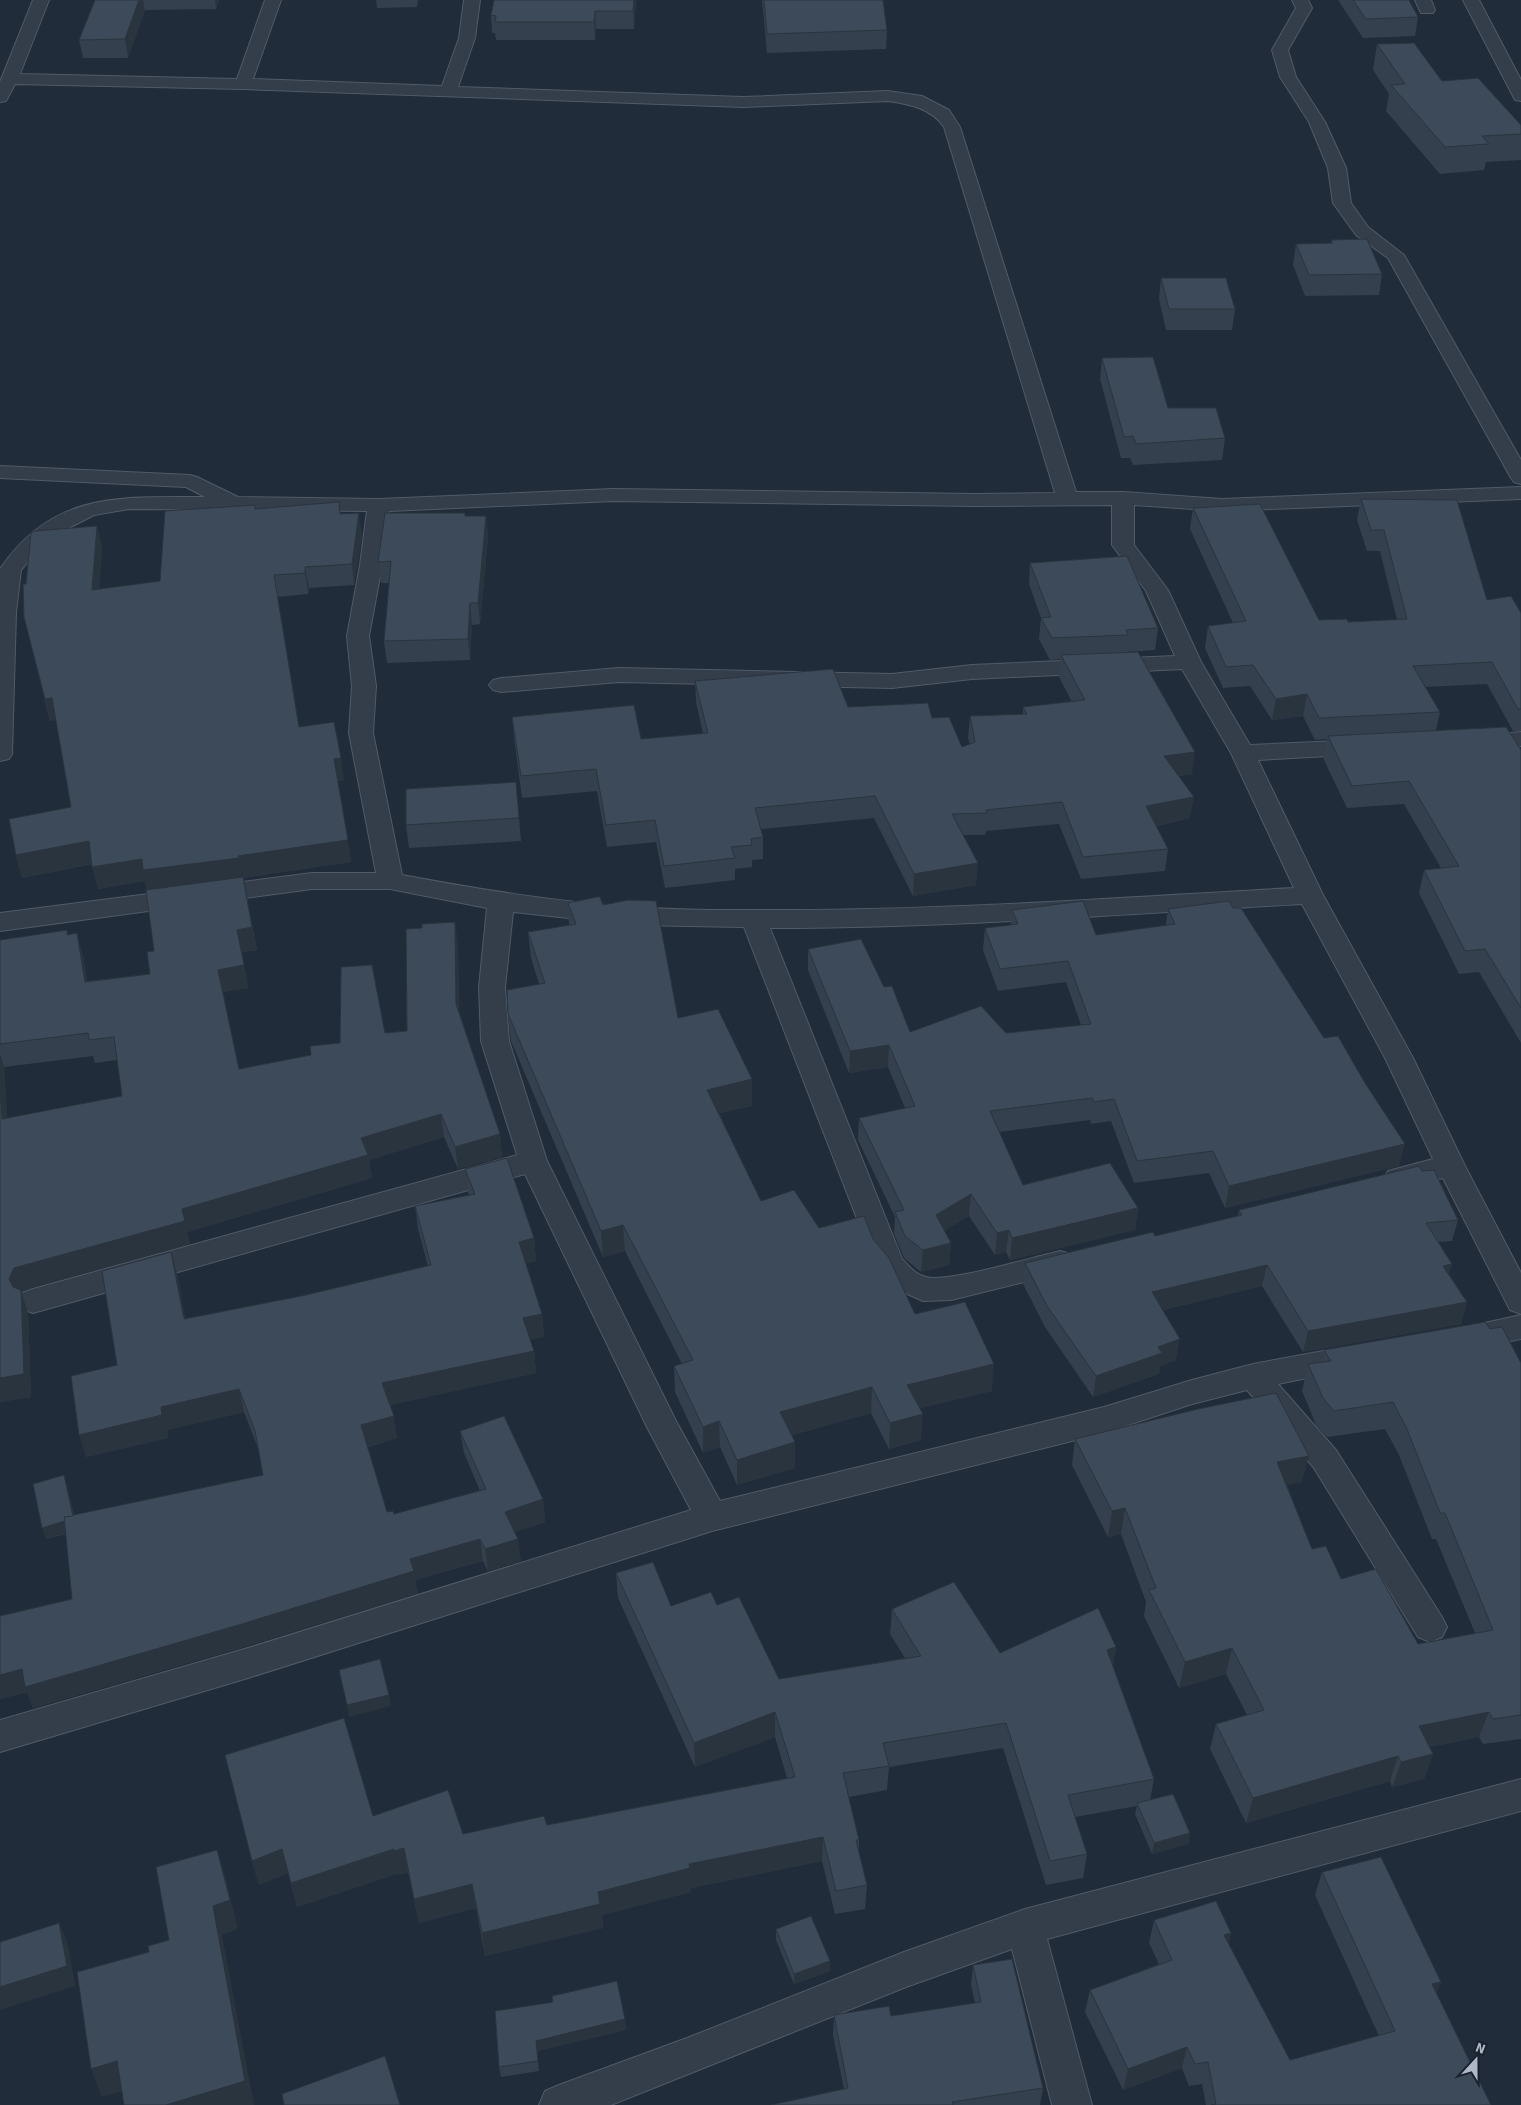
<svg xmlns="http://www.w3.org/2000/svg" width="1521" height="2105" font-family="'Source Sans 3',sans-serif">
	<rect width="100%" height="100%" fill="#202c39"/>
	<g fill="none" stroke-linecap="round" stroke-linejoin="round">
		<defs>
			<g id="minor">
				<path d="M33 0H49L20 74 237 79 265 0H281L253 79 442 86 459 38 464 0H480L475 38 458 87 743 97 888 91 922 96 949 110 960 127 1076 492H1123L1222 499 1521 487V499L1222 511 1134 505V545L1168 590 1201 662 1250 745 1364 740 1372 742 1376 747 1372 752 1364 754 1258 760 1323 895 1413 1058 1465 1166 1521 1273V1314L1510 1310 1443 1178 1398 1189 1388 1185 1384 1178 1388 1171 1433 1159 1385 1058 1302 904C1125 914 948 928 770 928L902 1259C909 1266 916 1275 926 1277 949 1283 1033 1257 1060 1251L1071 1254 1075 1262 1071 1270 1060 1273 951 1300 923 1301 892 1287 878 1273 744 927 634 925 513 912 505 987 509 1041 547 1161 676 1421 720 1501 1104 1407 1192 1380 1253 1364 1345 1347 1356 1350 1360 1359 1356 1368 1278 1384 1336 1450 1442 1617 1447 1627 1442 1637 1430 1642 1418 1637 1314 1468 1247 1390 1192 1404 1104 1433 712 1531 248 1678 0 1752V1720L248 1648 691 1510 647 1427 525 1174 33 1313 22 1309 18 1301 22 1293 33 1289 517 1155 481 1041 479 987 487 908 390 889H312L0 931V913L312 873H376L349 733 352 686 347 636 360 565 367 511 129 509 94 515 59 533 34 554 21 570 16 612 12 754 9 759 0 761V569C53 491 121 497 205 497L186 487 0 478V466L190 475 197 477 238 497 379 499 613 489 975 494 1055 493 944 127C931 108 909 104 888 101L743 107 243 89 15 84 6 101 0 102V82ZM613 501 975 506 1112 505V545L1146 591 1175 656 972 665 892 674 619 668 501 678 493 680 489 685 493 690 501 692 619 682 892 688 972 679 1182 669 1231 753 1294 888C1126 897 958 910 790 910 738 910 685 911 633 907 555 902 478 889 402 875L373 733 376 686 369 636 382 565 389 511Z"/>
				<polygon points="1292,0 1308,0 1312,8 1288,50 1296,77 1325,122 1346,168 1351,203 1368,227 1404,255 1521,460 1521,484 1514,482 1511,478 1388,258 1356,235 1333,203 1328,168 1309,122 1280,77 1272,50 1296,8"/>
				<polygon points="1415,0 1431,0 1435,10 1433,13 1421,13"/>
				<polygon points="1463,0 1479,0 1521,80 1521,101 1515,100 1513,96"/>
				<polygon points="1521,732 1521,746 1477,749 1469,747 1465,742 1469,737"/>
				<polygon points="1521,1315 1521,1339 1468,1349 1457,1345 1453,1337 1457,1329"/>
				<polygon points="1521,1779 1521,1811 1047,1939 1092,2105 1052,2105 1012,1949 906,1987 611,2105 539,2105 545,2091 559,2085 687,2038 904,1952 1025,1909"/>
			</g>
		</defs>
		<use href="#minor" stroke="#515b67" stroke-width="2"/>
		<use href="#minor" fill="#343d4a" fill-rule="evenodd"/>
	</g>
	<g fill="#34404d" fill-rule="evenodd">
		<polygon points="95,0 219,0 216,9 145,10 128,58 83,58 79,40"/>
		<polygon points="376,0 418,0 417,7 377,8"/>
		<polygon points="636,0 634,29 596,29 595,40 496,40 495,33 492,33 491,15"/>
		<polygon points="762,0 883,0 887,30 886,49 767,53"/>
		<polygon points="1338,0 1409,0 1418,17 1415,36 1363,38"/>
		<polygon points="1377,44 1521,125 1521,160 1486,162 1484,170 1440,174 1386,111 1389,94 1373,70"/>
		<polygon points="1331,240 1382,274 1379,295 1305,296 1293,265 1296,244 1331,243"/>
		<polygon points="1161,278 1235,309 1232,330 1166,330 1159,299"/>
		<polygon points="1102,358 1168,408 1225,438 1222,460 1133,465 1130,458 1121,458 1100,379"/>
		<polygon points="1361,499 1487,600 1521,613 1521,731 1513,731 1487,684 1425,687 1440,712 1436,730 1521,750 1521,1043 1479,972 1459,974 1419,893 1424,870 1441,868 1404,804 1347,808 1323,758 1327,739 1315,740 1303,716 1272,720 1250,686 1223,688 1205,648 1208,626 1233,623 1190,529 1193,508 1319,620 1348,622 1397,620 1380,551 1367,551 1357,520"/>
		<path d="M339 502 341 514 362 535 354 585 309 588 308 594 277 597 299 727 344 780 338 781 351 862 243 878 257 950 242 952 248 988 223 992 239 1069 311 1055 340 1043 385 1033 407 1031 458 945 459 1011 500 1134 502 1157 458 1169 444 1137 369 1160 372 1178 187 1232 190 1244 21 1291 28 1313 31 1397 0 1402V940L67 930 68 935 83 956 87 981 150 974 154 951 147 890 145 881 98 889 92 864 22 878 16 855 71 807 56 720 50 721 24 617 26 584 97 526 102 547 99 589 160 581 255 505 256 509ZM93 1056 95 1063 117 1060 122 1096 7 1118 4 1067Z"/>
		<polygon points="465,516 486,516 488,537 480,624 472,625 470,660 387,663 384,641 389,583 381,583 378,562"/>
		<polygon points="1030,563 1158,628 1155,650 1126,652 1192,774 1178,776 1190,818 1156,826 1168,849 1165,871 1081,879 1059,824 986,831 985,835 963,835 976,885 913,896 874,818 761,829 763,837 763,859 752,860 752,867 735,869 735,880 665,888 656,842 607,847 597,791 522,798 514,738 512,717 641,739 703,734 696,702 695,681 848,707 932,718 962,747 970,744 968,738 970,716 1023,714 1023,707 1072,702 1059,677 1060,659 1050,660 1039,639 1041,618 1029,584"/>
		<polygon points="516,782 521,841 409,848 406,825"/>
		<polygon points="568,903 603,905 678,1018 752,1079 752,1106 719,1113 761,1201 819,1228 873,1239 915,1314 992,1391 920,1408 921,1440 889,1449 871,1413 792,1435 795,1468 737,1485 720,1447 703,1453 675,1392 674,1366 682,1364 625,1251 603,1257 511,1041 508,1014 539,984 531,958 528,932 569,925"/>
		<polygon points="1233,908 1399,1166 1225,1208 1209,1173 1134,1183 1111,1121 1091,1124 1090,1120 999,1132 1023,1185 1138,1208 1135,1230 1010,1260 1006,1252 995,1255 969,1216 944,1231 951,1243 949,1265 921,1272 904,1258 894,1234 895,1217 858,1140 859,1118 905,1108 888,1067 849,1073 808,970 808,949 884,987 910,1032 1006,1033 1081,1025 1066,982 998,991 983,950 985,928 1011,925 1012,910 1096,935 1166,925 1168,909"/>
		<polygon points="465,1169 534,1238 536,1261 526,1263 542,1314 544,1337 530,1340 534,1351 536,1373 390,1405 397,1438 368,1447 387,1512 394,1514 480,1491 464,1453 460,1431 543,1499 545,1522 515,1532 521,1561 488,1571 483,1561 415,1580 418,1593 247,1646 33,1708 27,1692 0,1699 0,1616 72,1599 66,1534 46,1539 64,1475 67,1486 74,1515 263,1475 258,1448 244,1412 167,1430 168,1438 86,1457 117,1365 177,1274 185,1319 306,1295 428,1266 418,1229 415,1206 469,1195 468,1192"/>
		<polygon points="1239,1210 1458,1220 1452,1241 1438,1242 1452,1264 1449,1274 1467,1302 1461,1324 1303,1352 1262,1286 1163,1310 1176,1360 1160,1366 1159,1374 1093,1397 1045,1327 1023,1284 1025,1263 1155,1236 1238,1216"/>
		<polygon points="1490,1329 1521,1363 1521,1739 1483,1744 1479,1737 1430,1747 1433,1754 1424,1779 1392,1787 1390,1781 1246,1823 1210,1749 1216,1724 1247,1715 1226,1674 1179,1688 1144,1616 1146,1602 1121,1534 1108,1537 1072,1465 1075,1439 1302,1482 1287,1485 1312,1549 1341,1579 1418,1644 1475,1633 1436,1539 1432,1539 1399,1455 1385,1429 1327,1437 1316,1425 1302,1391 1308,1364 1321,1362 1324,1350"/>
		<polygon points="616,1573 671,1606 717,1605 779,1679 905,1658 890,1634 892,1609 1000,1653 1116,1647 1113,1666 1154,1779 1150,1800 1190,1833 1188,1844 1152,1854 1135,1814 1137,1806 1075,1817 1087,1854 1083,1878 1046,1885 1003,1748 889,1767 887,1790 849,1797 859,1840 859,1853 867,1885 865,1909 835,1914 822,1861 691,1888 691,1892 602,1915 603,1928 485,1956 476,1908 419,1923 408,1872 399,1875 399,1873 297,1907 288,1873 259,1885 252,1861 373,1816 463,1834 547,1825 787,1778 775,1737 695,1767 618,1598"/>
		<polygon points="1322,1872 1441,1982 1436,1992 1491,2105 1206,2105 1202,2084 1189,2086 1182,2068 1123,2090 1085,2012 1090,1990 1159,1964 1149,1943 1154,1920 1231,1933 1228,1944 1290,2060 1379,2036 1315,1895"/>
		<polygon points="776,1929 830,1961 830,1971 794,1984 776,1940"/>
		<polygon points="973,1965 1043,2088 1040,2105 771,2105 844,2089 833,2035 834,2015 891,2016 975,2003 971,1985"/>
		<polygon points="552,1996 625,2019 626,2030 537,2051 539,2071 501,2077 499,2067 552,2002"/>
	</g>
	<g fill="#2a343e">
		<polygon points="139,0 143,0 145,10 128,58 125,39"/>
		<polygon points="215,0 219,0 216,9"/>
		<polygon points="634,0 636,0 634,29 633,11"/>
		<polygon points="595,11 596,29 595,40 594,22"/>
		<polygon points="359,513 362,535 354,585 352,564"/>
		<polygon points="486,516 488,537 480,624 478,603"/>
		<polygon points="97,526 102,547 97,611 92,590"/>
		<polygon points="305,567 309,588 308,594 305,573"/>
		<polygon points="470,603 472,625 470,660 468,639"/>
		<polygon points="1307,694 1303,716 1272,720 1276,699"/>
		<polygon points="52,698 57,720 50,721 45,699"/>
		<polygon points="1195,752 1192,774 1161,778 1164,756"/>
		<polygon points="341,758 344,780 338,781 334,759"/>
		<polygon points="1194,797 1190,818 1143,828 1146,806"/>
		<polygon points="348,840 351,862 148,892 145,881 98,889 92,867 142,859 238,856"/>
		<polygon points="89,841 94,863 22,878 16,855"/>
		<polygon points="978,863 976,885 913,896 914,874"/>
		<polygon points="455,922 458,945 459,1027 456,1004"/>
		<polygon points="252,927 257,950 241,952 237,930"/>
		<polygon points="77,933 83,956 91,1004 85,982"/>
		<polygon points="244,965 248,988 222,992 218,970"/>
		<polygon points="889,1045 888,1067 849,1073 850,1051"/>
		<polygon points="0,1054 4,1067 9,1142 2,1119 0,1089"/>
		<polygon points="752,1079 752,1106 708,1116 707,1090"/>
		<polygon points="441,1114 444,1137 369,1160 372,1178 187,1232 190,1244 21,1291 28,1313 31,1397 0,1402 0,1378 16,1302 9,1279 14,1268 182,1209 361,1138"/>
		<polygon points="500,1134 502,1157 458,1169 455,1147"/>
		<polygon points="1405,1144 1399,1166 1225,1208 1229,1186"/>
		<polygon points="971,1194 969,1216 934,1237 936,1215"/>
		<polygon points="1138,1208 1135,1230 1010,1260 1012,1238"/>
		<polygon points="623,1225 625,1251 603,1257 601,1231"/>
		<polygon points="1009,1230 1006,1252 995,1255 997,1233"/>
		<polygon points="534,1238 536,1261 521,1264 519,1242"/>
		<polygon points="951,1243 949,1265 921,1272 923,1250"/>
		<polygon points="171,1252 177,1274 190,1342 184,1319"/>
		<polygon points="1452,1264 1445,1285 1443,1266"/>
		<polygon points="1267,1265 1262,1286 1149,1313 1152,1292"/>
		<polygon points="1467,1302 1461,1324 1303,1352 1308,1331"/>
		<polygon points="542,1314 544,1337 526,1341 523,1318"/>
		<polygon points="1180,1339 1176,1360 1160,1366 1159,1374 1093,1397 1096,1376 1158,1347"/>
		<polygon points="534,1351 536,1373 386,1406 382,1383"/>
		<polygon points="994,1364 992,1391 906,1411 907,1385"/>
		<polygon points="872,1387 871,1413 780,1438 780,1412"/>
		<polygon points="239,1389 244,1412 167,1430 168,1438 86,1457 79,1435 161,1407"/>
		<polygon points="923,1414 921,1440 889,1449 890,1423"/>
		<polygon points="394,1416 397,1438 365,1447 361,1425"/>
		<polygon points="719,1421 720,1447 703,1453 703,1427"/>
		<polygon points="795,1442 795,1468 737,1485 737,1460"/>
		<polygon points="1309,1456 1302,1482 1271,1489 1277,1462"/>
		<polygon points="64,1475 67,1486 77,1530 46,1539 42,1528"/>
		<polygon points="543,1499 545,1522 507,1535 505,1512"/>
		<polygon points="1125,1508 1121,1534 1108,1537 1112,1511"/>
		<polygon points="480,1539 483,1561 415,1580 418,1593 247,1646 33,1708 27,1692 0,1699 0,1675"/>
		<polygon points="518,1539 521,1561 488,1571 485,1549"/>
		<polygon points="1116,1647 1112,1672 1107,1650"/>
		<polygon points="1232,1648 1226,1674 1179,1688 1185,1662"/>
		<polygon points="389,1695 391,1706 349,1717 347,1705"/>
		<polygon points="775,1712 775,1737 695,1767 694,1743"/>
		<polygon points="1489,1712 1479,1737 1410,1751 1419,1726"/>
		<polygon points="1433,1754 1424,1779 1392,1787 1401,1762"/>
		<polygon points="1398,1756 1390,1781 1246,1823 1253,1798"/>
		<polygon points="1190,1833 1188,1844 1152,1854 1154,1843"/>
		<polygon points="823,1837 822,1861 691,1888 691,1892 602,1915 603,1928 485,1956 482,1933 598,1892 689,1864"/>
		<polygon points="404,1848 408,1872 399,1875 394,1851"/>
		<polygon points="282,1849 288,1873 259,1885 252,1861"/>
		<polygon points="394,1849 399,1873 297,1907 291,1883"/>
		<polygon points="217,1850 226,1879 238,1929 222,1935 254,2105 166,2105 213,1906"/>
		<polygon points="472,1884 476,1908 419,1923 414,1899"/>
		<polygon points="59,1923 68,1944 75,1986 0,2010 0,1987"/>
		<polygon points="1231,1933 1225,1955 1224,1935"/>
		<polygon points="830,1961 830,1971 794,1984 794,1974"/>
		<polygon points="1441,1982 1432,2004 1432,1984"/>
		<polygon points="625,2019 626,2030 537,2051 539,2071 536,2041"/>
		<polygon points="1187,2047 1182,2068 1123,2090 1128,2069"/>
		<polygon points="117,2061 129,2089 102,2097 91,2069"/>
	</g>
	<g fill="#3c4a59" stroke="#2a343e">
		<polygon points="95,0 139,0 125,39 79,40"/>
		<polygon points="494,0 634,0 633,11 595,11 594,22 495,22 496,16 491,15"/>
		<polygon points="764,0 883,0 887,30 767,34"/>
		<polygon points="1353,0 1409,0 1418,17 1366,19"/>
		<polygon points="1414,43 1442,81 1478,78 1521,125 1521,134 1482,136 1489,144 1445,147 1391,85 1405,84 1377,44"/>
		<polygon points="1367,239 1382,274 1309,275 1296,244 1333,243 1331,240"/>
		<polygon points="1161,278 1226,278 1235,309 1169,309"/>
		<polygon points="1153,357 1168,408 1216,408 1225,438 1136,444 1133,436 1124,437 1102,358"/>
		<polygon points="1361,499 1457,500 1487,600 1511,596 1521,613 1521,709 1518,709 1492,662 1413,666 1440,712 1319,718 1307,694 1276,699 1253,665 1226,667 1208,626 1246,621 1193,508 1260,504 1319,620 1347,619 1348,622 1407,619 1384,530 1371,530"/>
		<polygon points="339,502 340,514 359,513 352,564 305,567 305,573 274,575 299,727 334,722 341,758 334,759 348,840 238,856 239,858 143,870 142,859 92,867 89,841 16,855 9,819 71,807 52,698 45,699 24,617 23,584 26,584 31,533 35,531 97,526 92,590 160,581 165,511 255,505 255,509"/>
		<polygon points="385,513 465,513 465,516 486,516 478,603 470,603 468,639 384,641 391,561 378,562"/>
		<polygon points="1127,556 1158,628 1126,630 1128,635 1052,638 1041,618 1051,617 1030,563"/>
		<polygon points="1138,652 1195,752 1164,756 1194,797 1146,806 1168,849 1083,857 1062,802 986,810 987,813 952,814 978,863 914,874 875,796 755,808 763,837 751,839 752,845 731,847 735,858 664,866 655,820 606,825 596,769 521,776 512,717 634,705 641,739 708,733 695,681 833,669 848,707 928,703 932,718 949,717 962,747 975,742 970,716 1027,714 1023,707 1085,700 1061,655"/>
		<polygon points="1506,727 1521,750 1521,1008 1485,949 1465,951 1424,870 1459,866 1409,781 1352,786 1328,736"/>
		<polygon points="516,782 519,818 406,825 406,789"/>
		<polygon points="243,877 252,927 237,930 244,965 218,970 239,1069 311,1055 310,1046 340,1043 341,967 372,965 385,1033 407,1031 406,929 422,928 422,924 455,922 456,1004 500,1134 455,1147 441,1114 361,1138 368,1155 182,1209 185,1221 14,1268 9,1279 13,1287 21,1290 24,1374 0,1378 0,1089 2,1119 122,1096 114,1037 89,1040 88,1033 0,1044 0,940 67,930 67,935 77,933 85,982 150,974 147,952 154,951 146,890"/>
		<polygon points="597,897 600,897 603,905 628,900 656,901 678,1018 718,1009 752,1079 707,1090 761,1201 794,1190 819,1228 864,1216 873,1239 889,1258 915,1314 965,1302 994,1364 907,1385 923,1414 890,1423 872,1387 780,1412 795,1442 737,1460 719,1421 703,1427 674,1366 693,1360 623,1225 601,1231 508,1014 507,990 545,983 528,932 576,924 568,903"/>
		<polygon points="1083,901 1096,935 1175,924 1168,909 1229,901 1233,908 1241,908 1324,1038 1338,1036 1365,1083 1405,1144 1229,1186 1213,1151 1137,1161 1114,1099 1094,1102 1092,1098 990,1111 1023,1185 1110,1163 1138,1208 1012,1238 1009,1230 997,1233 971,1194 936,1215 951,1243 923,1250 905,1236 895,1212 904,1210 859,1118 915,1106 889,1045 850,1051 808,949 861,939 884,987 892,986 910,1032 981,1006 1006,1033 1091,1024 1068,961 1000,969 985,928 1018,924 1012,910"/>
		<polygon points="507,1158 534,1238 519,1242 542,1314 523,1318 534,1351 382,1383 394,1416 361,1425 387,1512 393,1511 394,1514 486,1489 460,1431 504,1416 543,1499 505,1512 518,1539 485,1549 480,1539 410,1559 414,1571 242,1624 25,1687 22,1669 0,1675 0,1616 72,1599 64,1517 263,1475 255,1431 239,1389 161,1407 162,1415 79,1435 71,1376 117,1365 102,1271 171,1252 184,1319 306,1295 431,1265 415,1206 475,1194 465,1169"/>
		<polygon points="1419,1166 1422,1171 1434,1170 1458,1220 1426,1223 1452,1264 1443,1266 1467,1302 1308,1331 1267,1265 1152,1292 1180,1339 1158,1347 1162,1353 1096,1376 1047,1306 1025,1263 1153,1232 1155,1236 1242,1215 1239,1210"/>
		<polygon points="1485,1322 1490,1329 1502,1327 1521,1363 1521,1715 1493,1719 1489,1712 1419,1726 1433,1754 1401,1762 1398,1756 1253,1798 1216,1724 1264,1710 1232,1648 1185,1662 1149,1590 1156,1588 1125,1508 1112,1511 1075,1439 1198,1409 1276,1393 1309,1456 1277,1462 1312,1549 1326,1546 1341,1579 1376,1569 1418,1644 1493,1630 1445,1513 1440,1513 1407,1429 1393,1402 1334,1411 1323,1398 1308,1364 1331,1361 1324,1350"/>
		<polygon points="64,1475 73,1516 64,1517 65,1521 42,1528 33,1484"/>
		<polygon points="653,1562 671,1606 711,1592 717,1605 739,1597 779,1679 921,1656 892,1609 954,1582 1000,1653 1098,1608 1116,1647 1107,1650 1154,1779 1068,1795 1087,1854 1050,1861 1006,1723 883,1743 889,1766 843,1773 859,1840 856,1840 867,1885 836,1891 823,1837 689,1864 690,1868 598,1892 600,1904 482,1933 472,1884 414,1899 404,1848 394,1851 394,1849 291,1883 282,1849 252,1861 225,1755 344,1718 373,1816 448,1790 463,1834 544,1816 547,1825 795,1777 775,1712 694,1743 616,1573"/>
		<polygon points="380,1659 389,1695 347,1705 339,1670"/>
		<polygon points="1173,1794 1190,1833 1154,1843 1137,1803"/>
		<polygon points="217,1850 230,1900 213,1906 245,2081 166,2105 124,2105 117,2061 91,2069 77,1972 149,1952 148,1946 169,1940 156,1867"/>
		<polygon points="1381,1857 1441,1982 1432,1984 1491,2105 1211,2105 1216,2104 1208,2062 1195,2064 1187,2047 1128,2069 1090,1990 1172,1960 1154,1920 1216,1901 1231,1933 1224,1935 1290,2060 1395,2031 1322,1872"/>
		<polygon points="811,1916 830,1961 794,1974 776,1929"/>
		<polygon points="59,1923 67,1966 0,1987 0,1942"/>
		<polygon points="1012,1959 1043,2088 952,2102 953,2105 771,2105 848,2088 834,2015 889,2006 891,2016 981,2002 973,1965"/>
		<polygon points="617,1981 625,2019 536,2041 538,2061 499,2067 495,2011 553,2002 552,1996"/>
		<polygon points="385,2056 400,2105 284,2105 282,2094"/>
	</g>
	<g transform="translate(1476 2060) rotate(21)" stroke="#19222e" stroke-width="4" paint-order="stroke">
	<path d="M0-4L9 19L0 12L-9 19Z" fill="#aeb8c6"/>
	<text y="-8" font-size="14" font-weight="bold" text-anchor="middle" fill="#aeb8c6">N</text>
	</g>
</svg>
